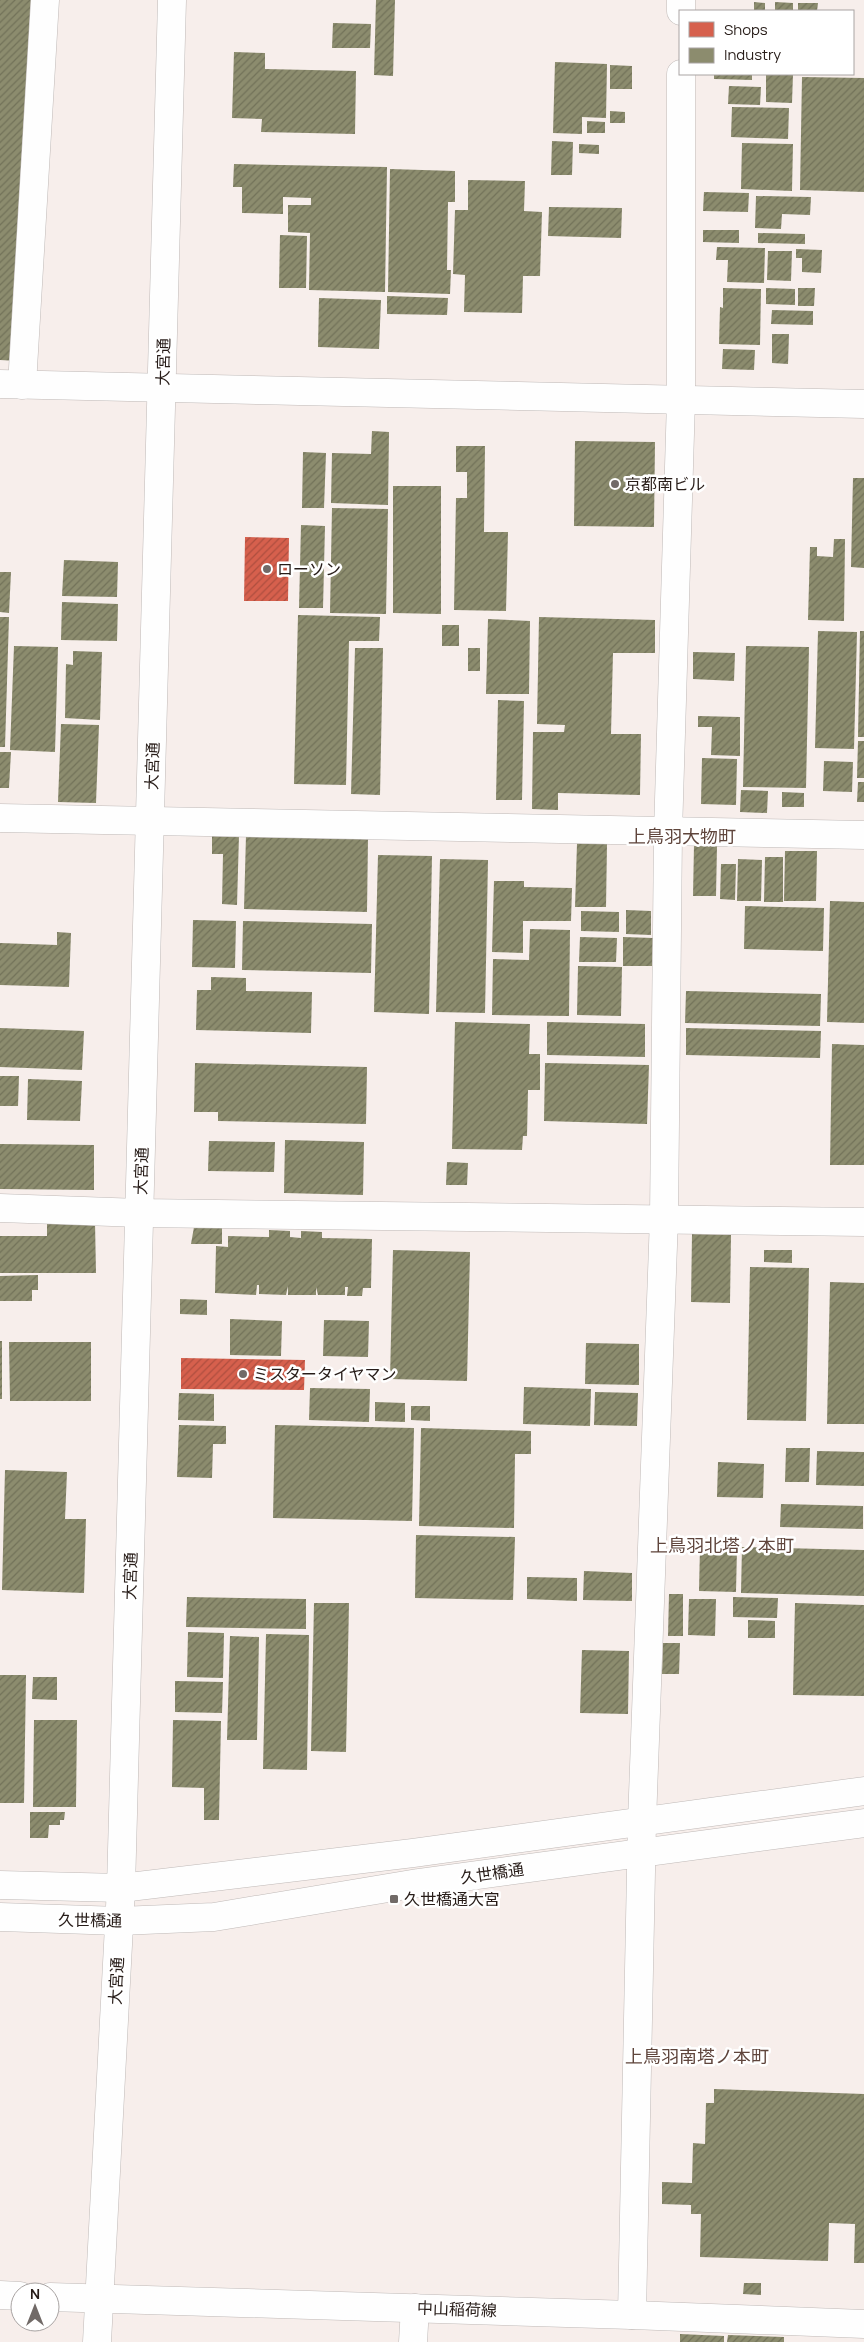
<svg xmlns="http://www.w3.org/2000/svg" width="864" height="2342" font-family="Manrope,'Noto Sans JP',sans-serif">
	<defs>
		<pattern id="shops-hatch" width="6" height="6" patternUnits="userSpaceOnUse" patternTransform="scale(1.25)"><rect width="6" height="6" fill="#d6604d"/><path d="M-1 1l2-2M0 6l6-6M5 7l2-2" fill="none" stroke="#ae4e3f"/></pattern>
		<pattern id="industry-hatch" width="6" height="6" patternUnits="userSpaceOnUse" patternTransform="scale(1.25)"><rect width="6" height="6" fill="#8c8c6e"/><path d="M-1 1l2-2M0 6l6-6M5 7l2-2" fill="none" stroke="#727259"/></pattern>
	</defs>
	<rect width="100%" height="100%" fill="#fafafa"/>
	<path fill="#f7eeeb" fill-rule="evenodd" d="M0 0H864V2342H0ZM680 11H853V74H680ZM20 2292H50V2322H20Z"/>
	<g fill="url(#shops-hatch)">
		<polygon points="245,537 289,538 288,601 244,601"/>
		<polygon points="181,1358 305,1360 304,1390 181,1389"/>
	</g>
	<g fill="url(#industry-hatch)">
		<polygon points="0,0 33,0 18,361 0,360"/>
		<polygon points="376,0 395,0 393,76 374,75"/>
		<polygon points="754,2 765,3 765,11 754,11"/>
		<polygon points="775,2 793,3 793,11 775,11"/>
		<polygon points="798,3 818,3 817,11 798,11"/>
		<polygon points="333,23 371,24 370,48 332,48"/>
		<polygon points="234,52 265,53 265,69 356,71 355,134 261,132 262,119 232,118"/>
		<polygon points="555,62 607,64 606,118 582,117 582,134 553,133"/>
		<polygon points="610,65 632,66 632,89 610,89"/>
		<polygon points="714,74 752,74 752,80 714,79"/>
		<polygon points="766,74 793,74 792,103 766,102"/>
		<polygon points="802,77 864,78 864,192 800,190"/>
		<polygon points="729,86 761,87 760,105 728,104"/>
		<polygon points="732,107 789,108 788,139 731,137"/>
		<polygon points="610,111 625,112 625,123 610,123"/>
		<polygon points="587,121 605,122 605,133 587,133"/>
		<polygon points="552,141 573,142 572,175 551,175"/>
		<polygon points="742,143 793,144 792,191 741,189"/>
		<polygon points="579,144 599,145 599,154 579,153"/>
		<polygon points="234,164 387,167 385,292 309,290 310,233 288,232 288,205 311,205 311,198 283,197 283,214 242,213 242,187 233,187"/>
		<polygon points="390,169 455,171 455,202 448,202 447,270 451,270 450,294 388,292"/>
		<polygon points="468,180 525,181 524,211 542,212 540,276 523,276 522,313 464,312 465,275 453,274 455,210 468,210"/>
		<polygon points="704,192 749,193 748,212 703,211"/>
		<polygon points="756,196 811,197 810,215 782,214 781,229 755,228"/>
		<polygon points="549,207 622,208 621,238 548,236"/>
		<polygon points="703,230 739,230 739,243 703,242"/>
		<polygon points="758,233 805,234 805,244 758,243"/>
		<polygon points="280,235 307,236 306,288 279,288"/>
		<polygon points="717,247 765,248 764,283 727,282 728,260 716,260"/>
		<polygon points="796,249 822,250 821,273 802,272 802,258 796,258"/>
		<polygon points="768,251 792,251 791,281 767,280"/>
		<polygon points="723,288 761,289 760,345 719,344 720,307 723,308"/>
		<polygon points="766,288 795,289 795,305 766,304"/>
		<polygon points="798,288 815,288 814,306 798,306"/>
		<polygon points="387,296 448,298 447,315 387,314"/>
		<polygon points="319,298 381,300 379,349 318,347"/>
		<polygon points="772,310 813,311 813,325 771,324"/>
		<polygon points="772,334 789,334 788,364 772,363"/>
		<polygon points="723,349 755,350 754,370 722,369"/>
		<polygon points="372,431 389,432 388,505 331,503 332,453 371,454"/>
		<polygon points="575,441 655,442 654,527 574,526"/>
		<polygon points="456,446 485,446 484,532 508,532 506,611 454,610 456,498 467,498 467,472 456,472"/>
		<polygon points="303,452 326,453 324,508 302,508"/>
		<polygon points="853,478 864,478 864,568 851,567"/>
		<polygon points="393,486 441,486 441,614 393,613"/>
		<polygon points="332,508 388,509 386,614 330,613"/>
		<polygon points="301,525 325,526 323,608 299,608"/>
		<polygon points="834,539 845,539 844,621 808,620 810,547 817,547 817,556 833,557"/>
		<polygon points="64,560 118,562 117,597 62,596"/>
		<polygon points="0,572 11,572 9,613 0,612"/>
		<polygon points="62,602 118,604 117,641 61,640"/>
		<polygon points="298,615 380,617 379,641 349,641 346,785 294,784"/>
		<polygon points="0,617 9,617 5,747 0,747"/>
		<polygon points="539,617 655,620 655,653 613,653 611,734 641,734 640,795 558,793 558,810 532,809 533,732 564,732 565,725 537,724"/>
		<polygon points="488,619 530,621 529,694 486,694"/>
		<rect x="442" y="625" width="17" height="21"/>
		<polygon points="818,631 857,632 854,749 815,748"/>
		<polygon points="860,631 864,631 864,737 858,737"/>
		<polygon points="14,646 58,647 55,752 10,750"/>
		<polygon points="746,646 809,647 806,788 743,787"/>
		<polygon points="355,648 383,648 380,795 351,794"/>
		<rect x="468" y="648" width="12" height="23"/>
		<polygon points="73,651 102,652 100,720 65,718 66,664 73,665"/>
		<polygon points="693,652 735,653 734,681 693,679"/>
		<polygon points="498,700 524,701 522,800 496,800"/>
		<polygon points="698,716 740,717 740,756 711,755 712,727 698,727"/>
		<polygon points="61,724 99,725 96,803 58,802"/>
		<polygon points="858,741 864,741 864,778 857,778"/>
		<polygon points="0,752 11,752 9,788 0,788"/>
		<polygon points="702,758 737,759 736,805 701,804"/>
		<polygon points="824,761 853,762 852,792 823,791"/>
		<polygon points="858,782 864,782 864,802 857,802"/>
		<polygon points="741,790 768,791 767,813 740,812"/>
		<polygon points="782,792 804,793 804,807 782,807"/>
		<polygon points="212,835 239,835 237,905 222,904 223,854 212,854"/>
		<polygon points="246,835 368,838 367,912 244,909"/>
		<polygon points="577,843 607,844 606,907 575,907"/>
		<polygon points="694,845 717,846 716,896 693,896"/>
		<polygon points="785,851 817,851 816,901 784,901"/>
		<polygon points="378,855 432,856 429,1014 374,1012"/>
		<polygon points="765,857 783,857 783,902 764,902"/>
		<polygon points="440,859 488,860 485,1013 436,1012"/>
		<polygon points="738,859 762,860 761,901 737,901"/>
		<polygon points="721,864 736,864 735,900 720,899"/>
		<polygon points="494,881 524,881 524,887 572,888 571,921 523,921 523,953 492,952"/>
		<polygon points="830,901 864,902 864,1023 827,1022"/>
		<polygon points="745,906 824,908 823,951 744,949"/>
		<polygon points="626,910 651,911 651,935 626,934"/>
		<polygon points="581,911 619,912 619,932 581,931"/>
		<polygon points="193,920 236,921 235,968 192,967"/>
		<polygon points="243,921 372,924 371,973 242,970"/>
		<polygon points="530,929 570,930 569,1016 492,1015 493,959 529,960"/>
		<polygon points="57,932 71,933 69,987 0,985 0,943 57,945"/>
		<polygon points="580,937 617,938 616,962 579,962"/>
		<polygon points="623,937 653,938 652,966 623,966"/>
		<polygon points="578,966 622,967 621,1016 577,1015"/>
		<polygon points="211,977 246,978 246,991 312,992 311,1033 196,1030 197,990 211,990"/>
		<polygon points="686,991 821,994 820,1026 685,1023"/>
		<polygon points="455,1022 530,1024 529,1054 540,1054 540,1090 528,1090 527,1136 523,1136 522,1150 452,1149"/>
		<polygon points="547,1022 645,1024 645,1057 547,1055"/>
		<polygon points="0,1028 84,1031 82,1070 0,1067"/>
		<polygon points="686,1028 821,1031 820,1058 686,1055"/>
		<polygon points="832,1044 864,1045 864,1165 830,1165"/>
		<polygon points="195,1063 367,1067 366,1124 218,1121 218,1112 194,1112"/>
		<polygon points="545,1063 649,1065 647,1124 544,1121"/>
		<polygon points="0,1076 19,1076 18,1106 0,1106"/>
		<polygon points="28,1079 82,1081 80,1121 27,1120"/>
		<polygon points="285,1140 364,1142 363,1195 284,1193"/>
		<polygon points="209,1141 275,1142 274,1172 208,1171"/>
		<polygon points="0,1144 94,1145 94,1190 0,1189"/>
		<polygon points="447,1162 468,1163 467,1185 446,1185"/>
		<polygon points="95,1222 96,1273 0,1273 0,1236 47,1236 47,1223"/>
		<polygon points="194,1227 222,1228 222,1244 191,1244"/>
		<polygon points="269,1230 290,1231 290,1237 301,1238 301,1231 322,1232 322,1238 372,1239 371,1288 363,1288 362,1296 347,1296 348,1287 345,1287 345,1295 318,1295 316,1287 316,1295 288,1295 288,1286 286,1295 259,1294 259,1285 257,1285 256,1295 215,1293 216,1246 228,1247 228,1236 269,1237"/>
		<polygon points="692,1234 731,1235 730,1303 691,1302"/>
		<polygon points="393,1250 470,1252 467,1381 390,1379"/>
		<polygon points="764,1250 792,1250 792,1263 764,1262"/>
		<polygon points="750,1267 809,1268 806,1421 747,1420"/>
		<polygon points="38,1275 38,1290 32,1290 32,1301 0,1301 0,1276"/>
		<polygon points="830,1282 864,1283 864,1424 827,1424"/>
		<polygon points="180,1299 207,1300 207,1315 180,1314"/>
		<polygon points="230,1319 282,1321 281,1356 230,1355"/>
		<polygon points="324,1320 369,1321 368,1357 323,1356"/>
		<rect x="0" y="1341" width="2" height="58"/>
		<polygon points="9,1342 91,1342 91,1401 10,1401"/>
		<polygon points="586,1343 639,1344 639,1385 585,1384"/>
		<polygon points="524,1387 591,1389 590,1426 523,1424"/>
		<polygon points="310,1388 370,1389 369,1422 309,1420"/>
		<polygon points="595,1392 638,1393 637,1426 594,1425"/>
		<polygon points="179,1393 214,1394 214,1421 178,1420"/>
		<polygon points="375,1402 405,1403 405,1422 375,1421"/>
		<polygon points="411,1406 430,1406 430,1421 411,1420"/>
		<polygon points="179,1425 226,1426 226,1444 213,1444 212,1478 177,1477"/>
		<polygon points="275,1425 414,1428 412,1521 273,1518"/>
		<polygon points="421,1428 531,1431 531,1454 515,1454 514,1528 419,1526"/>
		<polygon points="786,1448 810,1448 809,1482 785,1482"/>
		<polygon points="817,1451 864,1452 864,1486 816,1485"/>
		<polygon points="718,1462 764,1464 763,1498 717,1497"/>
		<polygon points="5,1470 67,1472 65,1519 86,1519 84,1593 2,1590"/>
		<polygon points="781,1504 863,1506 863,1529 780,1527"/>
		<polygon points="416,1535 515,1537 513,1600 415,1598"/>
		<polygon points="700,1547 737,1548 736,1592 699,1591"/>
		<polygon points="742,1547 864,1550 864,1596 741,1593"/>
		<polygon points="584,1571 632,1573 632,1601 583,1600"/>
		<polygon points="527,1577 577,1578 577,1601 527,1599"/>
		<polygon points="669,1594 683,1594 683,1636 668,1636"/>
		<polygon points="187,1597 306,1599 306,1629 186,1627"/>
		<polygon points="733,1597 778,1598 777,1618 733,1617"/>
		<polygon points="689,1599 716,1599 715,1636 688,1635"/>
		<polygon points="314,1603 349,1603 346,1752 311,1751"/>
		<polygon points="795,1603 864,1605 864,1696 793,1695"/>
		<polygon points="748,1620 775,1621 775,1638 748,1638"/>
		<polygon points="188,1632 224,1633 223,1678 187,1677"/>
		<polygon points="266,1634 309,1635 307,1770 263,1769"/>
		<polygon points="230,1636 259,1637 257,1740 227,1740"/>
		<polygon points="663,1643 680,1643 679,1674 662,1674"/>
		<polygon points="582,1650 629,1651 628,1714 580,1713"/>
		<polygon points="0,1675 26,1675 24,1803 0,1803"/>
		<polygon points="33,1677 57,1677 57,1700 32,1699"/>
		<polygon points="175,1681 223,1682 222,1713 175,1712"/>
		<polygon points="34,1720 77,1720 76,1807 33,1807"/>
		<polygon points="173,1720 221,1721 219,1820 204,1820 204,1788 172,1787"/>
		<polygon points="30,1812 65,1812 64,1820 60,1820 60,1825 49,1825 48,1838 30,1838"/>
		<polygon points="714,2089 864,2094 864,2263 854,2263 855,2224 829,2223 828,2261 700,2257 701,2214 691,2214 691,2205 662,2204 662,2182 692,2183 693,2143 705,2144 706,2103 714,2103"/>
		<polygon points="744,2283 761,2283 761,2295 743,2294"/>
		<polygon points="680,2334 724,2336 724,2342 680,2342"/>
		<polygon points="728,2335 784,2337 784,2342 727,2342"/>
	</g>
	<g fill="none" stroke-linecap="round" stroke-linejoin="round">
		<defs>
			<g id="minor">
				<polyline points="681,0 681,11"/>
				<polyline points="0,384 864,404"/>
				<polyline points="22,385 45,0"/>
				<polyline points="0,818 864,835"/>
				<polyline points="0,1208 140,1213 864,1222"/>
				<polyline points="0,1885 121,1888 413,1853 864,1791"/>
				<polyline points="0,1917 120,1921 214,1917 418,1883 864,1823"/>
				<polyline points="632,2315 642,1822 664,1218 668,833 681,400 681,74"/>
				<polyline points="97,2342 121,1888 172,0"/>
				<polyline points="413,2342 415,2308"/>
			</g>
			<g id="major">
				<polyline points="0,2295 20,2296"/>
				<polyline points="50,2297 632,2315 864,2324"/>
			</g>
		</defs>
		<use href="#minor" stroke="#bfb9b7" stroke-width="29"/>
		<use href="#major" stroke="#bfb9b7" stroke-width="29"/>
		<use href="#minor" stroke="#fefefe" stroke-width="28"/>
		<use href="#major" stroke="#fefefe" stroke-width="28"/>
	</g>
	<g fill="#716a67" stroke="#fff" stroke-width="2">
		<circle cx="615" cy="484" r="5"/>
		<circle cx="267" cy="569" r="5"/>
		<circle cx="243" cy="1374" r="5"/>
		<rect x="389" y="1894" width="10" height="10" rx="2.5"/>
	</g>
	<g text-anchor="middle" stroke-width="5" stroke-linejoin="round" paint-order="stroke">
		<g font-size="16" fill="#271c18" stroke="#fff">
			<text transform="translate(163 362) rotate(-89)" y="6">大宮通</text>
			<text transform="translate(152 766) rotate(-88)" y="6">大宮通</text>
			<text transform="translate(141 1171) rotate(-88)" y="6">大宮通</text>
			<text transform="translate(130 1576) rotate(-88)" y="6">大宮通</text>
			<text transform="translate(492 1873) rotate(-8)" y="6">久世橋通</text>
			<text transform="translate(90 1920) rotate(1)" y="6">久世橋通</text>
			<text transform="translate(116 1981) rotate(-87)" y="6">大宮通</text>
			<text transform="translate(457 2309) rotate(2)" y="6">中山稲荷線</text>
		</g>
		<g font-size="16" fill="#271c18" stroke="#fff" text-anchor="start">
			<text x="625" y="490">京都南ビル</text>
			<text x="277" y="575">ローソン</text>
			<text x="253" y="1380">ミスタータイヤマン</text>
			<text x="404" y="1905">久世橋通大宮</text>
		</g>
		<g font-size="18" fill="#5f453c" stroke="#fff">
			<text x="682" y="843">上鳥羽大物町</text>
			<text x="722" y="1552">上鳥羽北塔ノ本町</text>
			<text x="697" y="2063">上鳥羽南塔ノ本町</text>
		</g>
	</g>
	<rect x="679" y="10" width="175" height="65" fill="#ffffff" stroke="#a9a4a3"/>
	<rect x="689" y="22" width="25" height="15" fill="#d6604d" stroke="#a9a4a3"/>
	<text x="724" y="35" font-size="15" fill="#271c18">Shops</text>
	<rect x="689" y="48" width="25" height="15" fill="#8c8c6e" stroke="#a9a4a3"/>
	<text x="724" y="60" font-size="15" fill="#271c18">Industry</text>
	<g transform="translate(35 2307)"><circle r="24" fill="#ffffff" stroke="#a9a4a3"/>
	<path d="M0-4L9 19L0 12L-9 19Z" fill="#716a67"/>
	<text y="-8" font-size="14" font-weight="bold" text-anchor="middle" fill="#271c18">N</text>
	</g>
</svg>
